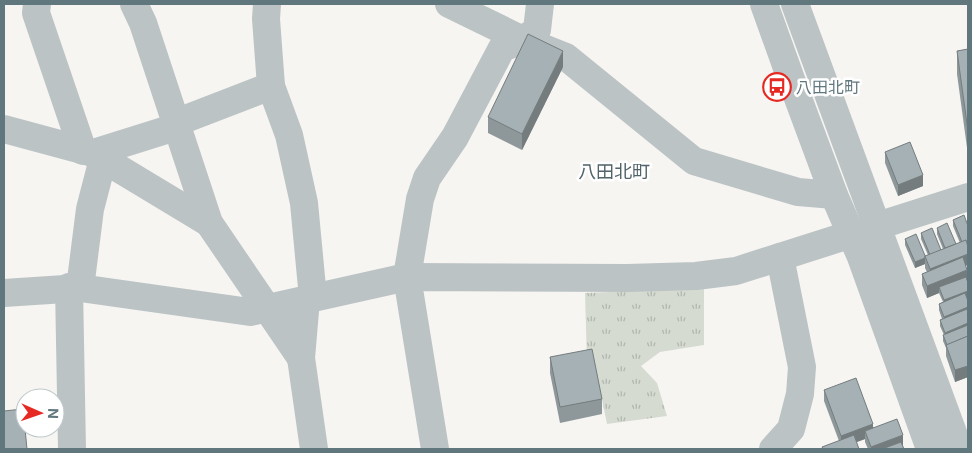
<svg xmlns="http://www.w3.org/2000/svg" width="972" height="453" font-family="Inter,'Noto Sans JP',sans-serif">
	<defs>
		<pattern id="grass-tufts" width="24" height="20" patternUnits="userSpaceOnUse" patternTransform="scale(1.25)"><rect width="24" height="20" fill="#d6dbd1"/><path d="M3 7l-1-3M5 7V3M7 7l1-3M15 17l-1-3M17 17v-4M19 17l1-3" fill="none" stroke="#b1b6af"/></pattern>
	</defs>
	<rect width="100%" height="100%" fill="#f6f5f2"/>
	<polygon fill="url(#grass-tufts)" points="704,288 704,345 660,352 641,366 657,383 667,416 607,424 595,365 587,364 585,293"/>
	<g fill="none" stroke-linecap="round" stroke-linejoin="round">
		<g stroke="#bcc3c5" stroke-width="28">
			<polyline points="37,4 36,13 83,151"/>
			<polyline points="134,4 143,23 209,223 301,358"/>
			<polyline points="267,4 266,19 271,86 289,135 304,203 313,298"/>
			<polyline points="449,4 523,40 566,57 694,161 798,192 834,195"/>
			<polyline points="764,4 792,82 834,195 861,257 930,449"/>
			<polyline points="795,4 959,449"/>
			<polyline points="175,123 271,86"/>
			<polyline points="4,129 93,153 176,127"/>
			<polyline points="93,153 209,223"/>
			<polyline points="69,287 72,449"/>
			<polyline points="80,288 90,209 103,159"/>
			<polyline points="4,293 80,288 250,312 407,277 627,278 696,276 736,271 968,197"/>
			<polyline points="306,299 301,358 314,449"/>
			<polyline points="435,449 407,277 420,199 427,178 455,137 502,48 523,40 537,30 540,4"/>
			<polyline points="773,449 791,429 800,394 802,367 780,257"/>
		</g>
	</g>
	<g fill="#8e989b">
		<polygon points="968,49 968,155 957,74 957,51"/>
		<polygon points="563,67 522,150 488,133 488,117"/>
		<polygon points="885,152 923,186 898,196 885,163"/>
		<polygon points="964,215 967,297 968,301 968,377 955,382 946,356 946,348 943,341 943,335 944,335 940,326 940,320 942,319 939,310 939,304 943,302 939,293 927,298 922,285 922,274 927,272 925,268 925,264 915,268 905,245 905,239 926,256 928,255 921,239 921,233 941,250 943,249 937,234 937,228 956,244 960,243 953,226 953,220"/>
		<polygon points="550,357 602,399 602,414 560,423 550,373"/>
		<polygon points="824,390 873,427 903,446 903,447 904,449 868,449 865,442 865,439 856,442 859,449 822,449 822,447 839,441 824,401"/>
	</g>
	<g fill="#747c7e">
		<polygon points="563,51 563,67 522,150 522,134"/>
		<polygon points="923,175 923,186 898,196 898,185"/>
		<polygon points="968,254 968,265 930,280 930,269"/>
		<polygon points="925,258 925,264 915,268 915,262"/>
		<polygon points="967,270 967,282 939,287 939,293 927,298 927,286"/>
		<polygon points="968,291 968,297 944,306 944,300"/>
		<polygon points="968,307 968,313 944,323 944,317"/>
		<polygon points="968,323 968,329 945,339 945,333"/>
		<polygon points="968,366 968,377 955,382 955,370"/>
		<polygon points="873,424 873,436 865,431 865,439 841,448 841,436"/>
		<polygon points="903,435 903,446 896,449 871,449 871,447"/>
	</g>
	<g fill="#a5b1b4" stroke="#747c7e">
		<polygon points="528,34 563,51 522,134 488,117"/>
		<polygon points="968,49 968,131 957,51"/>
		<polygon points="910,142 923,175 898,185 885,152"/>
		<polygon points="964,215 968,226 968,241 966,242 966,240 962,242 953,220"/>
		<polygon points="947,223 956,244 945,248 937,228"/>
		<polygon points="932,228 941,250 930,255 921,233"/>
		<polygon points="916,234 926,258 925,256 925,258 915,262 905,239"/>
		<polygon points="966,240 968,247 968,254 930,269 925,256"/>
		<polygon points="963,257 967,270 927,286 922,274"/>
		<polygon points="966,277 968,283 968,291 944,300 939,287"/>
		<polygon points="965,293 968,301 968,307 944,317 939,304"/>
		<polygon points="967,309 968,313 968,323 945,333 940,320"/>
		<polygon points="968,325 968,336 947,345 943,335"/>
		<polygon points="968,336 968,366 955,370 946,345"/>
		<polygon points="592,349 602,399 560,407 550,357"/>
		<polygon points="856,378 873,424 841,436 824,390"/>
		<polygon points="23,409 27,449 4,449 4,411"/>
		<polygon points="897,419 903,435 871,447 865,431"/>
		<polygon points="854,435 859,449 823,449 822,447"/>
		<polygon points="901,442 904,449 882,449"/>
	</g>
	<defs>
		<symbol id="bus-ring" viewBox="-11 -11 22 22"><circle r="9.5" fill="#fff" stroke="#e62922" stroke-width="1.5"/><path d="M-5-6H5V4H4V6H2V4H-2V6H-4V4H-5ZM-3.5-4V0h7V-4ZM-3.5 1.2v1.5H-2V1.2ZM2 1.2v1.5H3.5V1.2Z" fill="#e62922"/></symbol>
	</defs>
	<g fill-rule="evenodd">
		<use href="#bus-ring" x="761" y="71" width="32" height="32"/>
	</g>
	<g text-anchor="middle" stroke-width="5" stroke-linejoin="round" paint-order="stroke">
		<g font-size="16" fill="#60777e" stroke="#fff" text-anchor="start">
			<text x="796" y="93">八田北町</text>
		</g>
		<g font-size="18" fill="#526369" stroke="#fff">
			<text x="614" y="178">八田北町</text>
		</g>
	</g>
	<rect width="972" height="453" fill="none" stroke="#60777e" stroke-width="10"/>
	<g transform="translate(40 413) rotate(92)"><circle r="24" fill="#ffffff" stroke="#bfc9cb"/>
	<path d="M0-4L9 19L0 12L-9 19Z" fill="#e62922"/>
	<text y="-8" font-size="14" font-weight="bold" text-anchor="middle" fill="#60777e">N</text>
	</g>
</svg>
